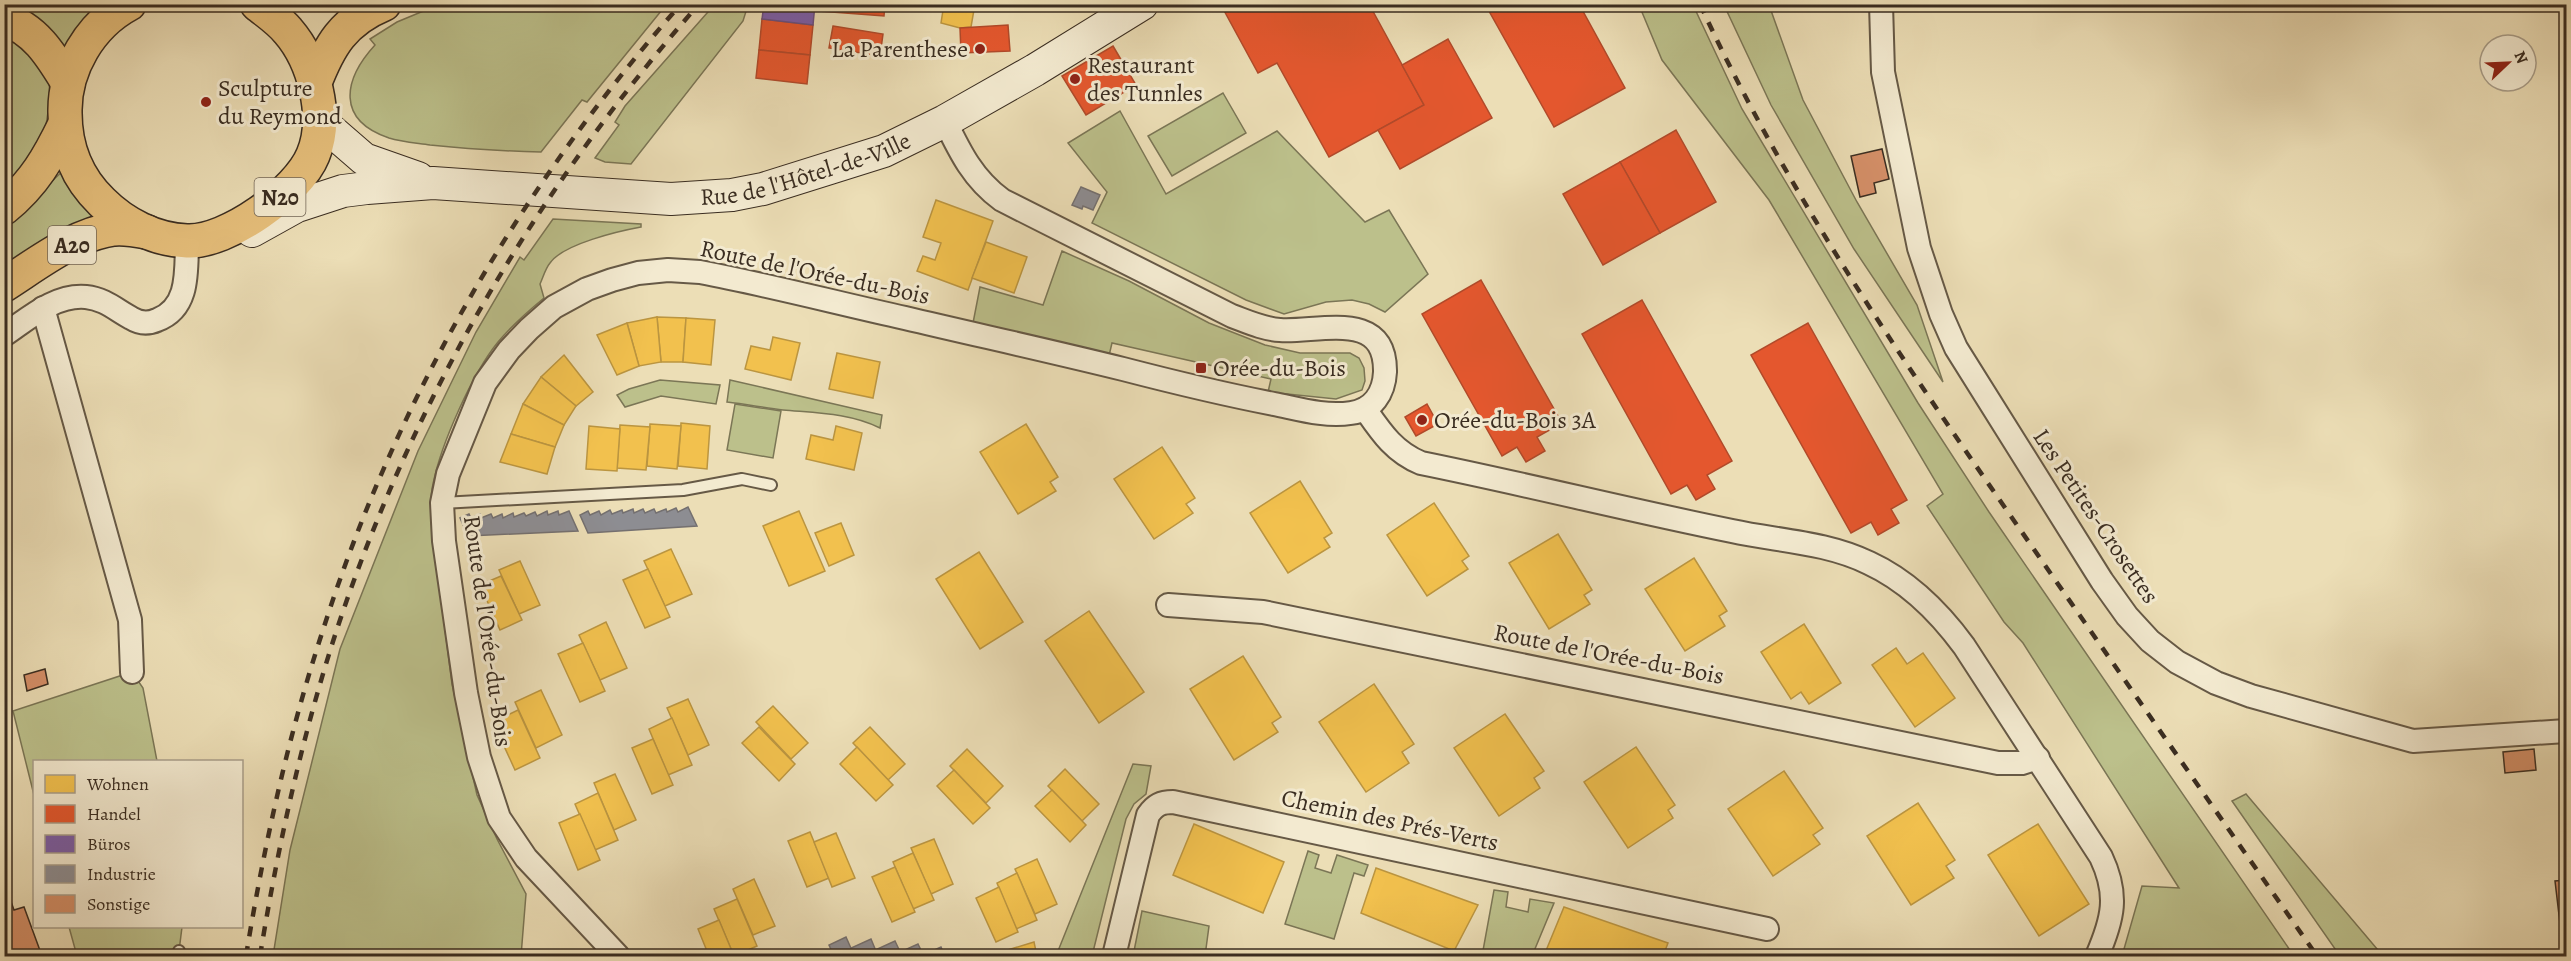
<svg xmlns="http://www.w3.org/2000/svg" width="2571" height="961" font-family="Alegreya,serif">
	<rect width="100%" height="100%" fill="#ecdeb6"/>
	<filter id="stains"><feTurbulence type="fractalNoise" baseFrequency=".00333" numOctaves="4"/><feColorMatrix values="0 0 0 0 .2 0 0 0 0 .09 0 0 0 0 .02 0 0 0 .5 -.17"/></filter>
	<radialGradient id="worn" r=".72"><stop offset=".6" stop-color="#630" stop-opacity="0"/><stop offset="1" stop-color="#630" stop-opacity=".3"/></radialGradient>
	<g fill="#bcc08b" stroke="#7b7656" stroke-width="1.5">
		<polygon points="715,4 748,5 743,21 631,164 605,162 595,158 619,125 615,122 625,106"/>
		<polygon points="4,5 105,5 65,56"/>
		<path d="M438 5V4L666 5 587 102 582 100 541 152C504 151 467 149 430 145 417 143 402 142 389 138 336 120 343 80 375 45L370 39 397 22Z"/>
		<polygon points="1639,5 1693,5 1742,109 1918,403 1989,512 2294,956 2122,956 2142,886 2179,888 2023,643 2004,622 1927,506 1943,494 1769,200 1662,60"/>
		<polygon points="1724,5 1769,5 1803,100 1857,202 1917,305 1943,382 1854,249 1771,105"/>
		<polygon points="4,28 12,31 49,81 50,99 46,125 35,151 4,189"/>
		<polygon points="1223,93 1246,133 1172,176 1148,136"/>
		<polygon points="1120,111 1166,194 1277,131 1365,222 1389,210 1428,274 1385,312 1369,304 1352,300 1326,302 1284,314 1246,300 1092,223 1107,192 1068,143"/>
		<polygon points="66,168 99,213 65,231 5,268 5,225"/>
		<path d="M553 219 641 224V227C619 231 563 244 550 263 545 269 543 278 540 284L544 298C527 312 512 325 498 342 472 374 441 444 433 484 430 496 431 508 431 520L452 684 477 795 497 839 526 894 521 956H273L290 850 340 649 418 451 476 332 520 257 524 260Z"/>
		<polygon points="1062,251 1129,281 1209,323 1265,345 1300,353 1350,353 1359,358 1364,368 1365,381 1362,390 1336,399 1268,392 1271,379 1112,343 1108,360 973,323 980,287 1043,305"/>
		<polygon points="660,380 720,385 716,404 661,396 625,407 617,395 629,389"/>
		<path d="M730 380 882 415 880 428C850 413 816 413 783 410 765 408 746 404 727 402Z"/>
		<polygon points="735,404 781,411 773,458 727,450"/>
		<polygon points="132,672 143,688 157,761 34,762 34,795 13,711"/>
		<polygon points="1133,764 1151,766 1146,794 1134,804 1126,819 1092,956 1056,956"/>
		<polygon points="2246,794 2383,956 2340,956 2232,801"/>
		<polygon points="1308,851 1319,855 1315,868 1331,873 1337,855 1368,865 1364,876 1354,873 1334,939 1285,924"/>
		<polygon points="1494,890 1508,892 1506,907 1528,912 1530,899 1554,903 1532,956 1482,956"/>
		<polygon points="1142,911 1209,926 1205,956 1133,956"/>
		<polygon points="69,927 182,927 179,951 168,956 77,956"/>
	</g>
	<g fill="#f2c14e" stroke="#bb9540" stroke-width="1.5">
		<polygon points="944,4 975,4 971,27 960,28 941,23"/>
		<polygon points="936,200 993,221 968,290 917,271 923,256 935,260 941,243 923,237"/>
		<polygon points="986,242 1027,257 1014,293 972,278"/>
		<polygon points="657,317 686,318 683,362 661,362"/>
		<polygon points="657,317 661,362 639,366 627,323"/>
		<polygon points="686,318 715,320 711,365 683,362"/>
		<polygon points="627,323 639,366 617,375 597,335"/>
		<polygon points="773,337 800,343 791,380 745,369 751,346 770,350"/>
		<polygon points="837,353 880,362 873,398 829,389"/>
		<polygon points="564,355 593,392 576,406 541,377"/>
		<polygon points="541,377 576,406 564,425 523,404"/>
		<polygon points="523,404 564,425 555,447 511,434"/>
		<polygon points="681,423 710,426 707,469 678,466"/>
		<polygon points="650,424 681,426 677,469 647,466"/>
		<polygon points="1026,424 1058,477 1050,482 1056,491 1018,514 980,452"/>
		<polygon points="620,425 650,427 646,470 617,468"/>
		<polygon points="589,426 620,429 617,471 586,469"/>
		<polygon points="836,426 862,433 854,470 806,459 811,435 833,440"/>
		<polygon points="511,434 555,447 547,474 500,462"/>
		<polygon points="1162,447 1195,498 1186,504 1193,513 1154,539 1114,479"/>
		<polygon points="1300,481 1332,533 1324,538 1330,547 1288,573 1250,513"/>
		<polygon points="1434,503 1469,556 1462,561 1468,569 1427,596 1387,535"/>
		<polygon points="799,511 825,571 789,586 763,526"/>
		<polygon points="841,523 854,555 829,566 815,533"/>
		<polygon points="1558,534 1592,590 1584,595 1590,604 1549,629 1509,563"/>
		<polygon points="671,549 692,594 665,606 644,561"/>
		<polygon points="979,552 1023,622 980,649 936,579"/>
		<polygon points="1694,558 1727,611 1719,616 1725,626 1685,651 1645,589"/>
		<polygon points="520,561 540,605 519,614 499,570"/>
		<polygon points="648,569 670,617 645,628 623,580"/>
		<polygon points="501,576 522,620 500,630 480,585"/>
		<polygon points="1089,611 1144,692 1099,723 1045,641"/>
		<polygon points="606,622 627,668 600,680 579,635"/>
		<polygon points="1804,624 1841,683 1809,704 1801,692 1791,699 1761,652"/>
		<polygon points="583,643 605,691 580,702 558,654"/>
		<polygon points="1896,648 1907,664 1923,653 1955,698 1915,727 1872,665"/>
		<polygon points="1243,656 1281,717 1272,723 1278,732 1234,760 1190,689"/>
		<polygon points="1374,684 1414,744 1402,752 1409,763 1366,792 1319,722"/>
		<polygon points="541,690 562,735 536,748 515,702"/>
		<polygon points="688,699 709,745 688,755 667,708"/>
		<polygon points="773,706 808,743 791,759 756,722"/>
		<polygon points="518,710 540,758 515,770 493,722"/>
		<polygon points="1505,714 1544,771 1534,778 1540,788 1499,816 1454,748"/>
		<polygon points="672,718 692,765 668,775 649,729"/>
		<polygon points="759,727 795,764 779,781 742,743"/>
		<polygon points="870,727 905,764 888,780 853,743"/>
		<polygon points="653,739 673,785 652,794 632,748"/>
		<polygon points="857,747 893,785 876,801 840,764"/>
		<polygon points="1636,747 1675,805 1668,810 1673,818 1628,848 1584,782"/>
		<polygon points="967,749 1003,786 986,803 950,766"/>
		<polygon points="1065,769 1099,804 1082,821 1048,786"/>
		<polygon points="954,770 990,808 973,824 937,786"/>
		<polygon points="1784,771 1823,828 1813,835 1820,844 1773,876 1728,809"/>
		<polygon points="615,774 636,820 614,830 594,783"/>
		<polygon points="1052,790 1086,825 1070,842 1035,806"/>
		<polygon points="598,793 618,840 595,850 575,804"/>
		<polygon points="1918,803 1955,860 1946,866 1954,878 1911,905 1867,836"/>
		<polygon points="580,814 600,860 578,870 559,823"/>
		<polygon points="1194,824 1284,862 1263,913 1173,875"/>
		<polygon points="2038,824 2089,904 2039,936 1988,855"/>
		<polygon points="810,832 829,878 807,887 788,841"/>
		<polygon points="836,833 855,878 832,887 814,842"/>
		<polygon points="934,839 953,884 931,894 911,848"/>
		<polygon points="913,853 934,900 913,909 893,862"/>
		<polygon points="1037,859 1057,904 1035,914 1015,869"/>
		<polygon points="895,867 915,912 892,922 872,877"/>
		<polygon points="1376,868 1478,905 1454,951 1361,913"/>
		<polygon points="1017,873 1037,920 1016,929 997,883"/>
		<polygon points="754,879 775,926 753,935 733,889"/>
		<polygon points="999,887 1018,932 996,942 976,898"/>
		<polygon points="737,899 757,946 734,956 714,909"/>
		<polygon points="1564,907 1668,943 1663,956 1553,956 1545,953"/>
		<polygon points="719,920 734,956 709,956 698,929"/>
		<polygon points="1034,942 1037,956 988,956"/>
		<polygon points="1240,950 1295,956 1240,956"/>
	</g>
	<g fill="#e4572e" stroke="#b14a2a" stroke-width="1.5">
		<polygon points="819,4 885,4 884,16 819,11"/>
		<polygon points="1369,4 1424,105 1329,157 1277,63 1258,73 1221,5"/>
		<polygon points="1485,4 1579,4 1625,88 1554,127"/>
		<polygon points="762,19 813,25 810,55 759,50"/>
		<polygon points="1008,25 1010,51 961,53 960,28"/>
		<polygon points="833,26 883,34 880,56 829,48"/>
		<polygon points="1448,39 1492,118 1400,169 1378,130 1424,105 1402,65"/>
		<polygon points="1113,46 1136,85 1086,115 1062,76"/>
		<polygon points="759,50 810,55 807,84 756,78"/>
		<polygon points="1676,130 1716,202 1660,233 1620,162"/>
		<polygon points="1620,162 1660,233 1603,265 1563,194"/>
		<polygon points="1481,280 1562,423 1537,437 1545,451 1526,462 1517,447 1502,456 1422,314"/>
		<polygon points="1642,300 1732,461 1707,475 1715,489 1696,500 1687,485 1671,494 1582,334"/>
		<polygon points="1808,323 1907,500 1891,509 1899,523 1878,535 1871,522 1851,533 1751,355"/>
		<polygon points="1427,404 1438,424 1416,436 1405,417"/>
	</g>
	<polygon fill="#7b5ea7" stroke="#684f7f" stroke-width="1.5" points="764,4 815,4 813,25 762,19"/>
	<g fill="#8d8d92" stroke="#747070" stroke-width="1.5">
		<polygon points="1081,187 1100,195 1093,210 1083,206 1082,209 1072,205"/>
		<polygon points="688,507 697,526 588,533 580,515 588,511 590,515 599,511 601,515 610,510 612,514 622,510 623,513 633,509 634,513 643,509 645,513 654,509 656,513 666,509 667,512 676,508 678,512"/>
		<polygon points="547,511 548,515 558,511 559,515 569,511 578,531 468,536 460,518 469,514 471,518 480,514 481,518 491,514 493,518 502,514 503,518 513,513 514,517 524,513 526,516 535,512 537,516"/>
		<polygon points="846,937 854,955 834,956 829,945"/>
		<polygon points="871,939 878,956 855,956 851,948"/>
		<polygon points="895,941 902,956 878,956 875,950"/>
		<polygon points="918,944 924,956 902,956 900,952"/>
		<polygon points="941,947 945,956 924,956 923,955"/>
	</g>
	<g fill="#d69069" stroke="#3a2d21" stroke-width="1.5">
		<polygon points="1882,149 1889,179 1874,183 1876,193 1860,197 1851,156"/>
		<polygon points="45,669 48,684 27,691 24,675"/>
		<polygon points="2534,749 2536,770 2505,773 2503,752"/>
		<polygon points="2566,880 2566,949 2563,949 2555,881"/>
		<polygon points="4,882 14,910 24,907 42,956 4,956"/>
	</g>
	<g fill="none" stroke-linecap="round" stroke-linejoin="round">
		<defs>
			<g id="service">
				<polyline points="442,503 683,490 742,479 771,485"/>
				<polyline points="179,951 179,956"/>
			</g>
			<g id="minor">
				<polyline points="1881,4 1883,72 1919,248 1941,314 1956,348 2102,581 2127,616 2150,641 2177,662 2216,683 2251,696 2413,741 2566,731"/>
				<polyline points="43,308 130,620 132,672"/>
				<path d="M4 335C28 319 55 294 86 297 105 299 116 310 131 318 139 323 148 324 157 320 190 308 186 270 187 241"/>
				<path d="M1365 409C1381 432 1394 452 1421 463 1525 484 1628 510 1732 531 1778 541 1826 542 1869 563 1908 581 1939 612 1964 646L2101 857C2119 895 2113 919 2097 956"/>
				<polyline points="1168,605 1263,612 1998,763 2022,763 2038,758"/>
				<path d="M618 956 526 858 499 818 479 757 466 693 444 541 442 503 448 474 485 383 509 350 529 329 554 307 587 289 612 280 638 273 668 270 700 272C769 285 837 303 905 318 977 335 1050 351 1123 369 1173 382 1223 394 1274 404 1299 409 1325 417 1351 413 1373 410 1384 393 1385 372 1386 308 1317 333 1280 330 1263 329 1248 322 1232 316L1002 200C973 179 960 152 945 121"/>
				<path d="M1114 956 1148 815C1155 805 1161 802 1173 802L1767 929"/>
			</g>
			<g id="secondary">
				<polyline points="319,120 364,159 418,178"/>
				<path id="s1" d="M252 231 297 206 343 191 367 188 433 183 671 199 732 195 763 189 884 151 945 121 1035 70 1142 4"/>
			</g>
			<g id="primary">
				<path d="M129 4C90 25 64 69 65 113 65 147 77 178 102 202 124 224 155 240 187 241 227 243 298 192 313 155 329 117 314 61 288 31 279 20 268 13 257 4"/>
				<path d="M4 19C36 29 52 57 68 83"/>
				<path d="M314 85C329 46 343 21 384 4"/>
			</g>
			<g id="trunk">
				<path d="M4 208C34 184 49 157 65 124"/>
				<path d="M4 285C37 264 75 234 114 229 125 228 136 230 147 232"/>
			</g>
		</defs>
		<use href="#service" stroke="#665946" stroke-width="14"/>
		<use href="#minor" stroke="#665946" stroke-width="26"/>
		<use href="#secondary" stroke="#3a2d21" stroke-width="34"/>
		<use href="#primary" stroke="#3a2d21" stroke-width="36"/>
		<use href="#trunk" stroke="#3a2d21" stroke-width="36"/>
		<use href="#service" stroke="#f3ead0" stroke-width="10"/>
		<use href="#minor" stroke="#f3ead0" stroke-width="22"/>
		<use href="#secondary" stroke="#f3ead0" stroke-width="32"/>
		<use href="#primary" stroke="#e6bf7b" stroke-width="33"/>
		<use href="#trunk" stroke="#e6bf7b" stroke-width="33"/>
		<g stroke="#3a2d21" stroke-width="4.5" stroke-dasharray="10 10" stroke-linecap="butt">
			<path d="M1700 4C1785 190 1901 358 2017 525 2117 669 2217 813 2317 956"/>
			<path d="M246 956C264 846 288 736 323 630 396 400 521 185 681 4"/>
			<path d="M260 956C278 846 302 736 337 629 414 397 538 187 699 4"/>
		</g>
	</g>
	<g fill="#8f2418" stroke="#f3ead0" stroke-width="2">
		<circle cx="980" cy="49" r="6"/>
		<circle cx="1075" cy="79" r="6"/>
		<circle cx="206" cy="102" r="6"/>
		<rect x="1195" y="362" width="12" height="12" rx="3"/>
		<circle cx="1422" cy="420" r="6"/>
	</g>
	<g text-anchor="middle" stroke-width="6" stroke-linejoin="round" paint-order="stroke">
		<g fill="#f3ead0" stroke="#726656" stroke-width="1.5">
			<rect x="254.5" y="178" width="51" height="38" rx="4.5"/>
			<rect x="48" y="226" width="48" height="38" rx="4.5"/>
		</g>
		<g font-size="22" font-weight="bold" fill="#3a2d21">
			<text x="280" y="205">N20</text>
			<text x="72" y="253">A20</text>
		</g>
		<g font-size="24" fill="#3a2d21" stroke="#f3ead0" text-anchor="start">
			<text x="968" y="57" text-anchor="end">La Parenthese</text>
			<text x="1087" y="73">Restaurant<tspan x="1087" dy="28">des Tunnles</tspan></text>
			<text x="218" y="96">Sculpture<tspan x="218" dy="28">du Reymond</tspan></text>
			<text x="1213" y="376">Orée-du-Bois</text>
			<text x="1434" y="428">Orée-du-Bois 3A</text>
		</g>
		<g font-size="24" fill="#3a2d21" stroke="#f3ead0">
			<text dy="8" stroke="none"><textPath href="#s1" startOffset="567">Rue de l'Hôtel-de-Ville</textPath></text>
			<text transform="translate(815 272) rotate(12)" y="8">Route de l'Orée-du-Bois</text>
			<text transform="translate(2096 516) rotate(56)" y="8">Les Petites-Crosettes</text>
			<text transform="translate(488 631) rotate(82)" y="8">Route de l'Orée-du-Bois</text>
			<text transform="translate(1609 654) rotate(11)" y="8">Route de l'Orée-du-Bois</text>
			<text transform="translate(1390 820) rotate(12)" y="8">Chemin des Prés-Verts</text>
		</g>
	</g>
	<rect width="2571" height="961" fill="none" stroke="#ecdeb6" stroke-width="24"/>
	<rect x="6" y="6" width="2559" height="949" fill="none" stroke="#3a2d21" stroke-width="3"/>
	<rect x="12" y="12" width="2547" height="937" fill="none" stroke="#3a2d21" stroke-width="1.5"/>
	<rect x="33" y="760" width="210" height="168" fill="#f3ead0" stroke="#a99e8a" stroke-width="1.5"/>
	<rect x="45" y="775" width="30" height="18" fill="#f2c14e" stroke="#a99e8a" stroke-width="1.5"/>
	<text x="87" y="790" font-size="18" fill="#3a2d21">Wohnen</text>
	<rect x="45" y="805" width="30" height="18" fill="#e4572e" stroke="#a99e8a" stroke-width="1.5"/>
	<text x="87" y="820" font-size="18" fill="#3a2d21">Handel</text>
	<rect x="45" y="835" width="30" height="18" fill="#7b5ea7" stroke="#a99e8a" stroke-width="1.5"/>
	<text x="87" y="850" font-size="18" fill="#3a2d21">Büros</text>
	<rect x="45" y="865" width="30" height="18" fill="#8d8d92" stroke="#a99e8a" stroke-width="1.5"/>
	<text x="87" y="880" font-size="18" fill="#3a2d21">Industrie</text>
	<rect x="45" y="895" width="30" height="18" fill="#d69069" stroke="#a99e8a" stroke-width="1.5"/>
	<text x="87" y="910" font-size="18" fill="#3a2d21">Sonstige</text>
	<g transform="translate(2508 63) rotate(67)"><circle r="28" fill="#f3ead0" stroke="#a99e8a" stroke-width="1.5"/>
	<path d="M0-4.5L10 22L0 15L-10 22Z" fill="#8f2418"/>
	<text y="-9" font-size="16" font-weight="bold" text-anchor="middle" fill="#3a2d21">N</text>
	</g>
	<rect width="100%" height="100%" filter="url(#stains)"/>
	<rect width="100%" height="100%" fill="url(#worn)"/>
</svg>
